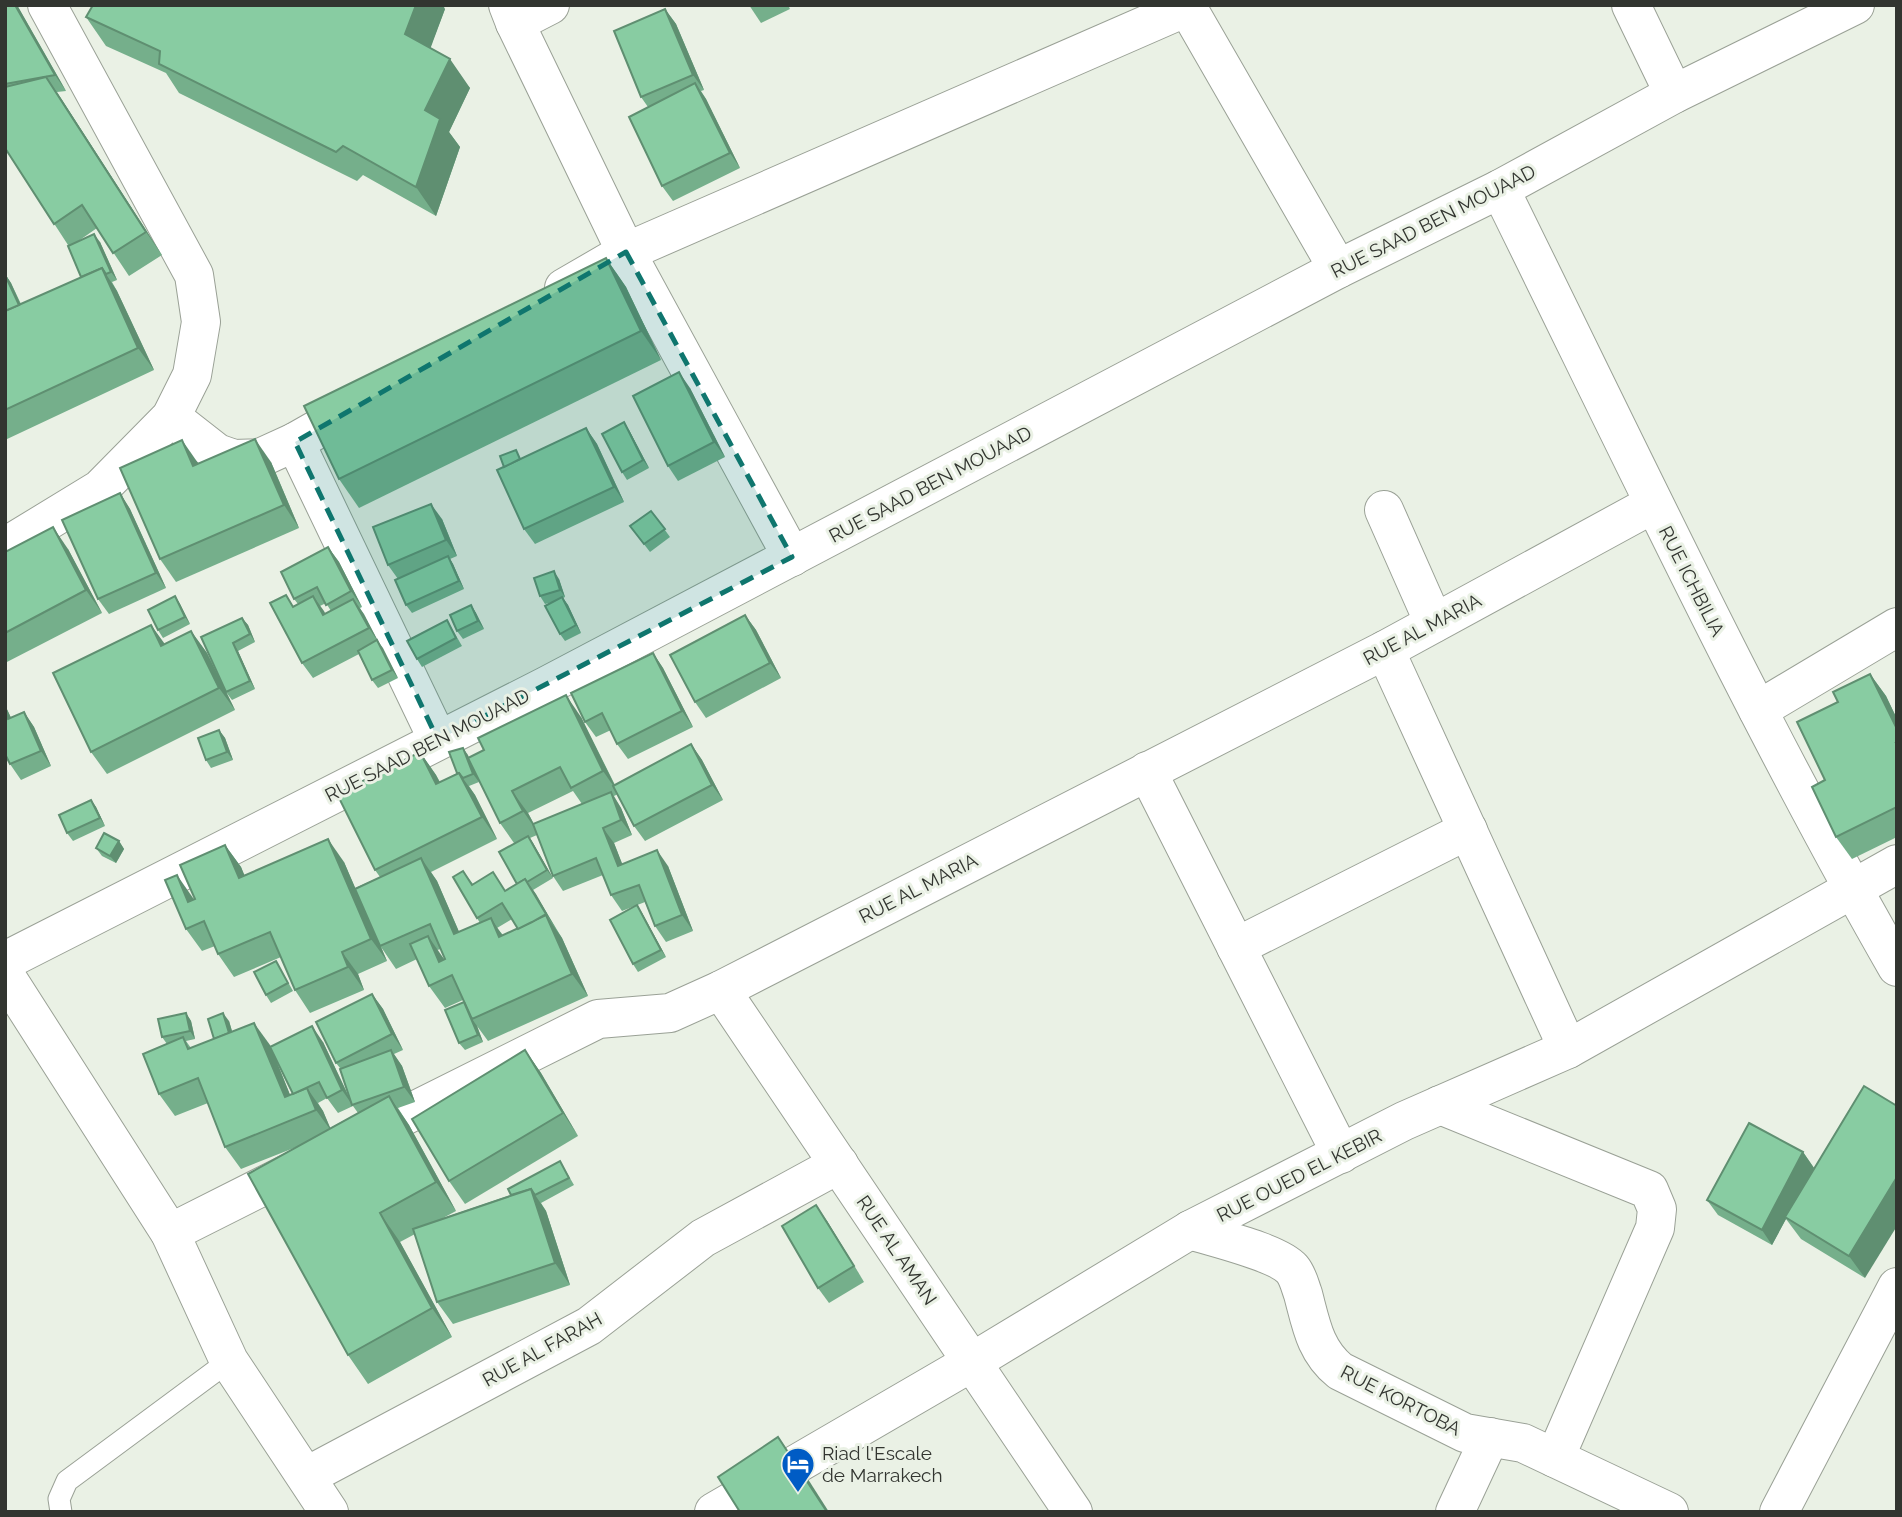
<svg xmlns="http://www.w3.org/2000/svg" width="1902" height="1517" font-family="Raleway,sans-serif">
	<rect width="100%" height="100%" fill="#eaf1e5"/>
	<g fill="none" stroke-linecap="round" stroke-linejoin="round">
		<defs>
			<polyline id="service" points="61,1512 59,1499 67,1481 229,1361"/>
			<g id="minor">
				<polyline points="508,5 515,23 626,252 792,557"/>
				<polyline points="1186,5 1338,269"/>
				<polyline points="1631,5 1674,94"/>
				<polyline points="515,23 550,5"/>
				<path d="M1500 189C1629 450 1752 714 1897 967"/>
				<polyline points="564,288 626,252 1187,7"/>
				<polyline points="171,417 217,453 234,459 260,458 295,442 360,405"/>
				<polyline points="295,442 438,740"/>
				<polyline points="1384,510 1434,623"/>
				<polyline points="5,547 100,489 171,417 192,375 201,322 194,275 47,5"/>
				<polyline points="1385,650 1568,1049"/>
				<polyline points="1758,710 1897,627"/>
				<polyline points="1147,771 1341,1154"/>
				<polyline points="1236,947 1468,830"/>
				<polyline points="5,961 546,686 1338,269 1500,189 1674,94 1855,5"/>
				<polyline points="5,975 170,1233 229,1361 329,1512"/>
				<polyline points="721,990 1073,1512"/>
				<polyline points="1440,1105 1649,1190 1657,1209 1655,1228 1555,1458"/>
				<polyline points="356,1140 598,1019 670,1013 721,990 1385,650 1653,504"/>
				<path d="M1190 1230C1214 1238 1277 1252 1292 1269 1298 1276 1300 1286 1303 1294 1311 1324 1315 1351 1340 1371L1465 1433 1523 1443 1669 1512"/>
				<polyline points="170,1233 305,1165"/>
				<polyline points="307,1476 589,1326 703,1238 839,1164"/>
				<polyline points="714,1512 972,1362 1190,1230 1404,1121 1568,1049 1897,864"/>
				<polyline points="1455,1512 1490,1437"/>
				<polyline points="1779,1512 1897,1287"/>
			</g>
		</defs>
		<use href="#service" stroke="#9aa196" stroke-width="23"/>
		<use href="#minor" stroke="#9aa196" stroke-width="40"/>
		<use href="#service" stroke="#fff" stroke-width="21"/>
		<use href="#minor" stroke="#fff" stroke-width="38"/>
	</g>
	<g fill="#75af8b" fill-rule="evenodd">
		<polygon points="5,5 17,5 66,91 57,92 162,255 129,276 97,228 77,242 100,242 117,280 112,282 117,291 154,370 5,440 5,274 11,283 21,304 81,277 68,245 5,148"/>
		<polygon points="749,5 788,5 790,9 761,23"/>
		<polygon points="445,9 430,48 470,88 449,132 460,147 436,216 363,175 357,181 179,93 166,73 106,46 86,17"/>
		<polygon points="665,9 676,24 704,90 701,91 706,99 740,168 673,201 662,186 648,107 641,97"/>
		<polygon points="606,258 626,287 661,360 359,508 339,479"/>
		<polygon points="690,388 725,457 678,481 668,466"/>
		<polygon points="586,428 597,444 624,502 535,544 524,529 522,458"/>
		<polygon points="629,430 649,468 627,480 622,472"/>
		<polygon points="271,462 299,528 176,582 160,559 199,464"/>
		<polygon points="120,493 130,509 166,588 109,614 98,599"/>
		<polygon points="651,511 670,537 650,552 630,526"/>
		<polygon points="442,519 457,556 450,559 453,564 464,589 412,613 406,605 398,579 388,565"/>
		<path d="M328 547 339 562 362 607 360 608 398 678 378 688 372 680 359 654 313 678 302 663 294 607 298 604 294 599ZM326 603 331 611 325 614 320 606Z"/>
		<polygon points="68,549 102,613 5,663 5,552"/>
		<polygon points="559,579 565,597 563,598 568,605 581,633 565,641 560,634 553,602 545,604 540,596"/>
		<polygon points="175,596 180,604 190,624 163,638 158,630"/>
		<polygon points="471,605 476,613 484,629 463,639 457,631"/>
		<polygon points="745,615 756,630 781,678 706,718 695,702"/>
		<polygon points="242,618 248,625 255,642 238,651 255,689 232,700 226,692 201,637"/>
		<polygon points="447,620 462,646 422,667 417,659"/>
		<polygon points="151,625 164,644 191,631 207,653 235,710 107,774 91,752"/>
		<polygon points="653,653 663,668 693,727 628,759 617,744 611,730 596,737 585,722"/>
		<polygon points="1870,674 1886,696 1897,719 1897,837 1852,859 1836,837 1838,702"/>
		<polygon points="5,705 11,718 24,712 34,727 51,766 21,780 10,764 5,754"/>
		<path d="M581 717 615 785 691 744 702 760 723 800 645 841 634 826 618 794 614 796 621 808 632 835 614 843 622 864 668 866 693 931 666 942 655 926 645 902 622 911 611 895 603 875 563 891 553 876 537 835 530 838 553 878 533 890 562 938 588 996 488 1041 477 1026 483 1042 465 1050 459 1043 464 1002 463 1000 445 1008 429 986 417 959 396 969 381 947 387 961 358 974 364 990 310 1013 295 990 281 957 234 977 218 954 215 946 202 951 186 929 193 898 194 900 225 845 241 867 244 875 344 862 355 888 380 877 375 870 420 752 436 775 440 782 457 773 463 748 469 758ZM473 768 500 823 514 843 517 884 506 891 473 884 463 871 477 918 480 923 459 932 437 881 431 872 497 839 475 795 469 786 479 782ZM573 791 582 804 534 824 528 813ZM512 919 518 929 503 935 497 928ZM441 949 445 959 444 960 437 950Z"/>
		<polygon points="219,730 225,738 233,760 211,768 206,760"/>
		<polygon points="91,800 96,807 105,826 73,841 67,833"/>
		<polygon points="119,841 124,849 116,863 102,856 96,848"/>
		<polygon points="637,905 642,913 666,957 638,972 633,964"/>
		<polygon points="276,961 293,991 271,1003 266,995"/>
		<path d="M372 994 383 1009 403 1050 394 1054 402 1066 415 1102 398 1108 409 1125 456 1211 443 1218 511 1195 560 1161 574 1185 541 1203 546 1211 570 1285 453 1324 437 1302 415 1234 400 1242 452 1337 368 1384 348 1355 299 1146 241 1169 225 1147 208 1103 175 1116 159 1094 167 1044 162 1037 186 1013 191 1021 195 1039 186 1041 191 1048 214 1039 229 1021 232 1031 271 1046 323 1042 352 1103 340 1068 336 1063ZM276 1060 293 1094 290 1095ZM327 1098 338 1113 353 1106 358 1113 330 1128 323 1111 318 1103Z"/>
		<polygon points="525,1050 541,1073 578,1136 465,1204 449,1181"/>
		<polygon points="1803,1152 1814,1168 1808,1178 1865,1278 1801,1239 1786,1219 1772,1245 1718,1215 1707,1200"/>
		<polygon points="827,1221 864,1282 829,1303 818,1288"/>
	</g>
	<g fill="#5f8f71">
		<polygon points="15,5 17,5 66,91 55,75"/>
		<polygon points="416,5 443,5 445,9 425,63 405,34"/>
		<polygon points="665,9 676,24 704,90 693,75"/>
		<polygon points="450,59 470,88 449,132 460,147 436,216 416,187 425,110"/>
		<polygon points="46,77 62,100 162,255 146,232"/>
		<polygon points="695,83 706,99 740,168 730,153"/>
		<polygon points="94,234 100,242 117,280 111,272"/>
		<polygon points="606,258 626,287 661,360 641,331"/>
		<polygon points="102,268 117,291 154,370 138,348"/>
		<polygon points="5,274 11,283 26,317 21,310"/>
		<polygon points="679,372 690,388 725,457 714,442"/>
		<polygon points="624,422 629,430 649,468 643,460"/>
		<polygon points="586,428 597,444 624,502 614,487"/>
		<polygon points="255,439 271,462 299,528 284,505"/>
		<polygon points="182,440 198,463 209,488 193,466"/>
		<polygon points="120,493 130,509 166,588 156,573"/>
		<polygon points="431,504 442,519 457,556 446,540"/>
		<polygon points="53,527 68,549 102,613 86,590"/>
		<polygon points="328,547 339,562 362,607 351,591"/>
		<polygon points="448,556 453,564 464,589 459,581"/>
		<polygon points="554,571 559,579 565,597 560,590"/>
		<polygon points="175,596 180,604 190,624 185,617"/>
		<polygon points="313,596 324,611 334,630 323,615"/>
		<polygon points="562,597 568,605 581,633 576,625"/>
		<polygon points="353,599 364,614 379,643 369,628"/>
		<polygon points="471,605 476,613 484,629 478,621"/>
		<polygon points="745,615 756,630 781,678 770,663"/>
		<polygon points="242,618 248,625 255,642 250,634"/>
		<polygon points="151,625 167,647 161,646"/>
		<polygon points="191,631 207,653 235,710 219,688"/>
		<polygon points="377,640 383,648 398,678 392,670"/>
		<polygon points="233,643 238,651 255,689 250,681"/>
		<polygon points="653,653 663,668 693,727 682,711"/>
		<polygon points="1870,674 1886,696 1897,719 1897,729"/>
		<polygon points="566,695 581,717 619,794 603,771"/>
		<polygon points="5,705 19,735 8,719 5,714"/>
		<polygon points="24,712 34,727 51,766 41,751"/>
		<polygon points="219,730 225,738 233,760 227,752"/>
		<polygon points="691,744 702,760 723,800 712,785"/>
		<polygon points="463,748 468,755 479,782 473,774"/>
		<polygon points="420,752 436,775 452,807 436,784"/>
		<polygon points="459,773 475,795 497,839 482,817"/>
		<polygon points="512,791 528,813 539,834 523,811"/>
		<polygon points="611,792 621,808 632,835 621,820"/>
		<polygon points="91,800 96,807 105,826 100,818"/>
		<polygon points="603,828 614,843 629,881 618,866"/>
		<polygon points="528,836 533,843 553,878 547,870"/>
		<polygon points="328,839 344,862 387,961 371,939"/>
		<polygon points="119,841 124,849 116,863 110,856"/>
		<polygon points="225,845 241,867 255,900 239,878"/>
		<polygon points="657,850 668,866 693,931 682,915"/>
		<polygon points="421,858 437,881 470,957 454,934"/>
		<polygon points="177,875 193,898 203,922 188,902"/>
		<polygon points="525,879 536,894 556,929 546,914"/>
		<polygon points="637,905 642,913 666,957 661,950"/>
		<polygon points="546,915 562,938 588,996 572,974"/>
		<polygon points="491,918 506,941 499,937"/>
		<polygon points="428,936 444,959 451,976 439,962"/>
		<polygon points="342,952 358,974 364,990 348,967"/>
		<polygon points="372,994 383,1009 403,1050 392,1034"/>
		<polygon points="465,1002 472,1019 477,1026 483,1042 478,1035"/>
		<polygon points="186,1013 191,1021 195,1039 190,1031"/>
		<polygon points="223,1013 229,1021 238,1052 233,1044"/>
		<polygon points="254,1023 270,1045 299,1117 285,1097"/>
		<polygon points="312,1026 323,1042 353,1106 342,1090"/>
		<polygon points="391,1050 402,1066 415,1102 404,1087"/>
		<polygon points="525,1050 541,1073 578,1136 563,1113"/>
		<polygon points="307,1088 323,1111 332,1132 316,1110"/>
		<polygon points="389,1096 409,1125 456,1211 436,1182"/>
		<polygon points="1803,1152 1814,1168 1787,1218 1785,1217 1786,1219 1772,1245 1762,1230"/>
		<polygon points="1897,1177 1897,1226 1865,1278 1849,1256"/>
		<polygon points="531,1189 546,1211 570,1285 555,1263"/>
		<polygon points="816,1205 827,1221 864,1282 854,1266"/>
		<polygon points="380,1213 400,1242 452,1337 432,1308"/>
		<polygon points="778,1437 806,1476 829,1512 827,1512"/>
	</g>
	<g fill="#88cca2" stroke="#5f8f71" stroke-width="2">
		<polygon points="5,5 15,5 55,75 5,84"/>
		<polygon points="93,5 416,5 405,34 450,59 425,110 440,119 416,187 343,146 336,152 159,64 160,51 86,17"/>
		<polygon points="665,9 693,75 641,97 614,31"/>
		<polygon points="46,77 146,232 113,253 82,205 54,224 5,148 5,87"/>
		<polygon points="695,83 730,153 662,186 629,117"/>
		<polygon points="94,234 111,272 106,274 102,268 81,277 68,246"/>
		<polygon points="606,258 641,331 339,479 304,406"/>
		<polygon points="102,268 138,348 5,410 5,311"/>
		<polygon points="5,275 19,305 5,311"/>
		<polygon points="679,372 714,442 668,466 633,396"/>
		<polygon points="624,422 643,460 622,472 602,434"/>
		<polygon points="586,428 614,487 524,529 497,470"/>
		<polygon points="255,439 284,505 160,559 120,468 182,440 193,466"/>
		<polygon points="516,450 520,459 504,467 500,456"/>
		<polygon points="120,493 156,573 98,599 62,520"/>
		<polygon points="431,504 446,540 388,565 373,527"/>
		<polygon points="651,511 665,529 644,544 630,526"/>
		<polygon points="53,527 86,590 5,633 5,552"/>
		<polygon points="328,547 351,591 326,605 317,587 294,599 281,572"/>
		<polygon points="448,556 459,581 406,605 395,580"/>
		<polygon points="554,571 560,590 540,596 534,578"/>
		<polygon points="286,595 293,607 313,596 323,615 353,599 369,628 302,663 270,603"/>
		<polygon points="175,596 185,617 158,630 148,610"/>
		<polygon points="562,597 576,625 560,634 545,606"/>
		<polygon points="471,605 478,621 457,631 450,615"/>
		<polygon points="745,615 770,663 695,702 670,655"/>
		<polygon points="242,618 250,634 233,643 250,681 226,692 201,637"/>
		<polygon points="447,620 456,638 417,659 407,641"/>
		<polygon points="151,625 161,646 191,631 219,688 91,752 53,673"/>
		<polygon points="377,640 392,670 372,680 358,651"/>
		<polygon points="653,653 682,711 617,744 602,713 585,722 571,693"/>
		<polygon points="1870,674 1897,729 1897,743 1896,743 1897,745 1897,807 1836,837 1812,787 1825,780 1797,722 1838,702 1833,692"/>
		<polygon points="566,695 603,771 571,788 560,767 512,791 523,811 500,823 468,758 484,750 478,738"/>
		<polygon points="24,712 41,751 10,764 5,754 5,714 8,719"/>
		<polygon points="219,730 227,752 206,760 198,738"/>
		<polygon points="691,744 712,785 634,826 613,786"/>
		<polygon points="463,748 473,774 463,778 459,773 457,773 449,752"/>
		<polygon points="420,752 436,784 459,773 482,817 375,870 337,794"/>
		<polygon points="611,792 621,820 603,828 618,866 657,850 682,915 655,926 639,885 611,895 596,858 553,876 533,824"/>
		<polygon points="91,800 100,818 67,833 59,815"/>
		<polygon points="104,833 119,841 110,856 96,848"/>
		<polygon points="528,836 547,870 527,882 525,879 517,884 499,852"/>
		<polygon points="328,839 371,939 342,952 348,967 295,990 270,932 218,954 204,921 186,929 165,880 177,875 188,902 195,899 180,865 225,845 239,878"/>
		<polygon points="421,858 454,934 491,918 499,937 546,915 572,974 472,1019 452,975 429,986 410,944 428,936 439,962 445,959 430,924 380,946 355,889"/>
		<polygon points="463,871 472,885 493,872 505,891 525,879 546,914 532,922 518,929 502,903 477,918 453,877"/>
		<polygon points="637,905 661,950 633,964 610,920"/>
		<polygon points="276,961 288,983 266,995 254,972"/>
		<polygon points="372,994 392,1034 336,1063 316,1022"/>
		<polygon points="464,1002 478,1035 459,1043 445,1010"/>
		<polygon points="186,1013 190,1031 162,1037 158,1019"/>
		<polygon points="223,1013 229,1033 214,1039 208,1019"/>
		<polygon points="254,1023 285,1097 307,1088 316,1110 225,1147 198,1078 159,1094 143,1054 183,1037 188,1049"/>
		<polygon points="312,1026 342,1090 327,1098 319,1082 293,1094 270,1047"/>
		<polygon points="391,1050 404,1087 352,1105 340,1069"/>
		<polygon points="525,1050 563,1113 449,1181 412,1119"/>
		<polygon points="1864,1086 1897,1106 1897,1177 1849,1256 1785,1217"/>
		<polygon points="389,1096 436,1182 380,1213 432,1308 348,1355 248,1174"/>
		<polygon points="1749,1123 1803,1152 1762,1230 1707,1200"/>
		<polygon points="560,1161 569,1178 535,1195 531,1189 511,1195 508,1189"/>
		<polygon points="531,1189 555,1263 437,1302 413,1229"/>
		<polygon points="816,1205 854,1266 818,1288 782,1226"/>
		<polygon points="778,1437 827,1512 740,1512 718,1477"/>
	</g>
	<path fill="#0f766e" fill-opacity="0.2" stroke="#0f766e" stroke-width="5" stroke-dasharray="14 9" stroke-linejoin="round" d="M626 252 792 557 438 740 295 442Z"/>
	<defs>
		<symbol id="hotel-pin" viewBox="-11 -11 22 30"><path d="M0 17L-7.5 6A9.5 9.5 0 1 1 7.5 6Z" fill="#005cc5" stroke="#eaf1e5"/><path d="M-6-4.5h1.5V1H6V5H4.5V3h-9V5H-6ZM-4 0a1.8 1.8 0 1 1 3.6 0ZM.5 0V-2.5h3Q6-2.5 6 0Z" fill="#fff"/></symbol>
	</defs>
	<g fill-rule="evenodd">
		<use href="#hotel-pin" x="779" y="1445" width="38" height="52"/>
	</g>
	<g text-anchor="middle" stroke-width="6" stroke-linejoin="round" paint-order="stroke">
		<g font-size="19" fill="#323530" stroke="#eaf1e5">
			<text transform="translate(1433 221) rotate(-27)" y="7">RUE SAAD BEN MOUAAD</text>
			<text transform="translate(930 484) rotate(-28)" y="7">RUE SAAD BEN MOUAAD</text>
			<text transform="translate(1692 581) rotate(63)" y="7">RUE ICHBILIA</text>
			<text transform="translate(1422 629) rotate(-28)" y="7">RUE AL MARIA</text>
			<text transform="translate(427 745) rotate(-27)" y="7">RUE SAAD BEN MOUAAD</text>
			<text transform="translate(918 888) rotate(-27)" y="7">RUE AL MARIA</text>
			<text transform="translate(1299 1175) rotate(-27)" y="7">RUE OUED EL KEBIR</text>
			<text transform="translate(897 1250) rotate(56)" y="7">RUE AL AMAN</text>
			<text transform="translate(542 1349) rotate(-29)" y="7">RUE AL FARAH</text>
			<text transform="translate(1401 1400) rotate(27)" y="7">RUE KORTOBA</text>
		</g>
		<g font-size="19" fill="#323530" stroke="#eaf1e5" text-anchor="start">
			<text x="822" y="1460">Riad l'Escale<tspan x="822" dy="22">de Marrakech</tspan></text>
		</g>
	</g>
	<rect width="1902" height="1517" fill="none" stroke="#323530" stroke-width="14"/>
</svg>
